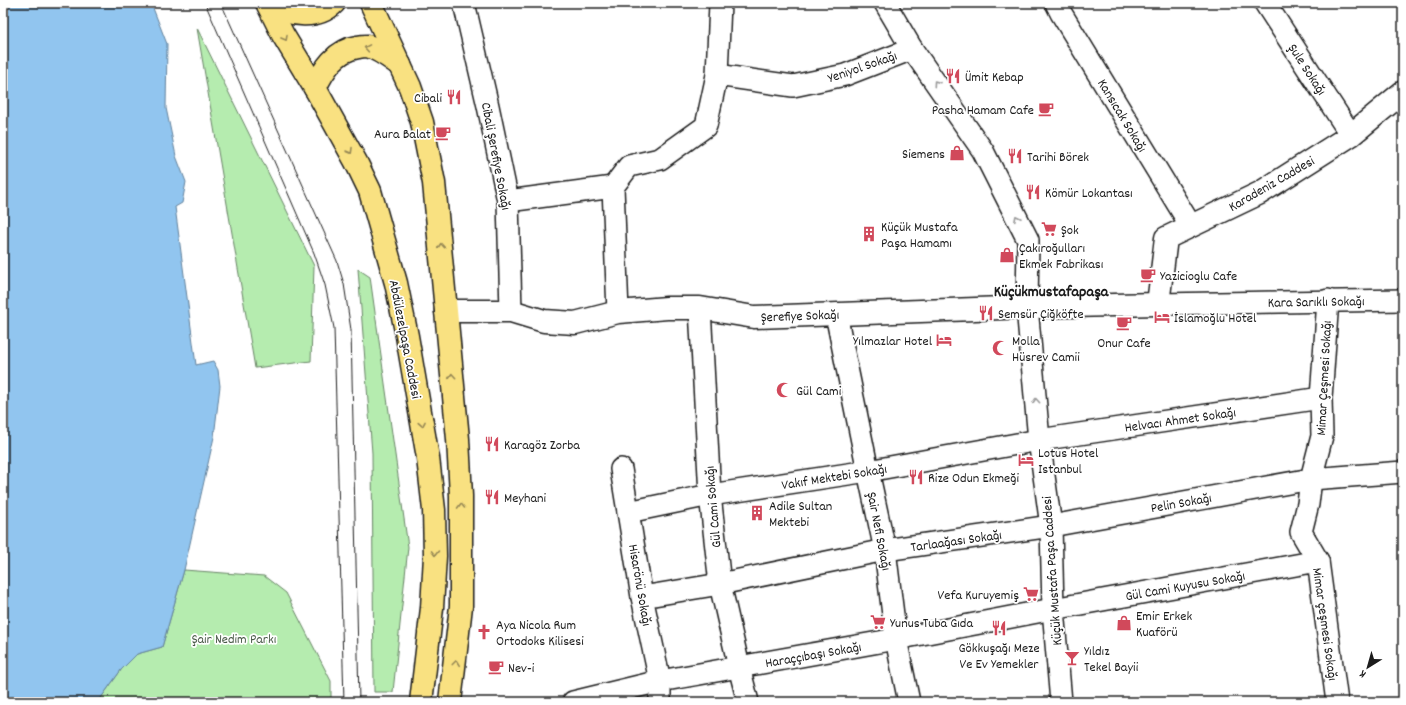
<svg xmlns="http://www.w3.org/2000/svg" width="1406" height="705" font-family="Dekko,sans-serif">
	<rect width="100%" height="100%" fill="#fff"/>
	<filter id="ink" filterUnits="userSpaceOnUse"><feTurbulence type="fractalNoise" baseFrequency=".025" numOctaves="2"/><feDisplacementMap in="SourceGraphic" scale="8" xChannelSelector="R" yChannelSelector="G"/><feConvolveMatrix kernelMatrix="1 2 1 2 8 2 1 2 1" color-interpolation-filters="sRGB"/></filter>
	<g filter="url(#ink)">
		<g fill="#b5ecaf" stroke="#688466">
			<polygon points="197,28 314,266 311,361 255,368"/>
			<polygon points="358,269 370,277 408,547 393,692 374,692 372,453"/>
			<polygon points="184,570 264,576 286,593 331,681 331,702 98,702 121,670 137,654 162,647"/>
		</g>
		<polygon fill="#91c5ef" stroke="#62819b" points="3,3 151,3 167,44 166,108 176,156 186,182 182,203 175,207 196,365 213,361 218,370 220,386 214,437 184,570 162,647 137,654 121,670 98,702 3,702"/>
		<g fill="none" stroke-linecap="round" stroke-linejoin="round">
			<defs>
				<g id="minor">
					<polyline points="464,3 488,106 508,201 511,311"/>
					<polyline points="885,3 912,49 983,151 1028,240 1027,307 1039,440 1051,526 1053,609 1061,702"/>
					<polyline points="1056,3 1061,13 1191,226"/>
					<polyline points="1265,3 1351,135"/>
					<polyline points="717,75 793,86 845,75 912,49"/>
					<polyline points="508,201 613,187"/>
					<polyline points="1328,300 1321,398 1322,436 1311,479 1308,504 1301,532 1318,561 1337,702"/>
					<polyline points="1158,304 1403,300"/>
					<polyline points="700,308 710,495 720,584 739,667 748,702"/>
					<polyline points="618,312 613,187 629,166 660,159 706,126 717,75 720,3"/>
					<polyline points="836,314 868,471 885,550 896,639 909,702"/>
					<polyline points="621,469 642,597 660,681 660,702"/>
					<polyline points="628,512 710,495 868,471 1039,440 1321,398"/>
					<polyline points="642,597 720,584 885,550 1051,526 1311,479 1403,472"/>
					<polyline points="573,702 660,681 896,639 1053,609 1318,561"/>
				</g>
				<polyline id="tertiary" points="446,311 511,311 544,321 575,323 618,312 667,308 700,308 754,317 1027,307 1158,304 1166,238 1260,193 1351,135 1403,92"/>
				<g id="primary">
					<polyline points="267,3 283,35 315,88 356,162 370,191 396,283 407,336 428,458 434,510 435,556 432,608 421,702"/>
					<path d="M272 3C290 17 318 19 334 3"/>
					<polyline points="371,3 410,87 422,122 434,183 458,439 461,496 461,606 450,702"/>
					<path d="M315 88C324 69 336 50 358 47 362 46 365 46 368 46 380 50 390 58 400 65"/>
				</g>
			</defs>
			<use href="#minor" stroke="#1c1c1c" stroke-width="24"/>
			<use href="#tertiary" stroke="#1c1c1c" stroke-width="25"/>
			<use href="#primary" stroke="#1c1c1c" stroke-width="25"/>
			<use href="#minor" stroke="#fff" stroke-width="21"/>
			<use href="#tertiary" stroke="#fff" stroke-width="22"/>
			<use href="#primary" stroke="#f9e181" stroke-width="22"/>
			<g stroke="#1c1c1c" stroke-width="1">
				<polyline points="205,3 314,253 325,285 334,328 344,702"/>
				<polyline points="221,3 337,261 344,284 351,330 359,702"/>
			</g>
		</g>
		<defs><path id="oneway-chevron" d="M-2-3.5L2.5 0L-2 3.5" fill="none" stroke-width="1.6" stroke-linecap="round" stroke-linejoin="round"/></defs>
		<g stroke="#968854">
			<use href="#oneway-chevron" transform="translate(285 38) rotate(61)"/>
			<use href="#oneway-chevron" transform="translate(367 48) rotate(-170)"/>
			<use href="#oneway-chevron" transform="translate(350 151) rotate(60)"/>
			<use href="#oneway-chevron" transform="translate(441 246) rotate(-95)"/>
			<use href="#oneway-chevron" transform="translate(452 376) rotate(-95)"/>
			<use href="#oneway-chevron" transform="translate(422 424) rotate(80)"/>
			<use href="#oneway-chevron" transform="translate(461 506) rotate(-91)"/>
			<use href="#oneway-chevron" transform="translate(435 553) rotate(91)"/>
			<use href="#oneway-chevron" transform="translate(456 663) rotate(-83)"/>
		</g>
		<g stroke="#999">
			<use href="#oneway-chevron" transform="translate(936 83) rotate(-125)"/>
			<use href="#oneway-chevron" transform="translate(1017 218) rotate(-117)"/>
			<use href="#oneway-chevron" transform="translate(1036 401) rotate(-95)"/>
		</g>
	</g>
	<defs>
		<symbol id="restaurant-bare" viewBox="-9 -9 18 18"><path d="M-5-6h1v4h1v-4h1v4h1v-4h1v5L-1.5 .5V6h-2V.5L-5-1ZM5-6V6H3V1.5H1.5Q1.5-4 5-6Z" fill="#d1495b" stroke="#fff" stroke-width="2.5" paint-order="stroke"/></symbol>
		<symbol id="cafe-bare" viewBox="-9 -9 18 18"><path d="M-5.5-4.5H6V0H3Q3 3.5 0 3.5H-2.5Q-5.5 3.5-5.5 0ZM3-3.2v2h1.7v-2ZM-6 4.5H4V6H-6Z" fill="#d1495b" stroke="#fff" stroke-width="2.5" paint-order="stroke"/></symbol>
		<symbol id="shop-bare" viewBox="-9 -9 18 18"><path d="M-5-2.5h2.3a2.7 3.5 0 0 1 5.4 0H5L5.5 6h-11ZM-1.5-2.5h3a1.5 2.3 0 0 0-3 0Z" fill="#d1495b" stroke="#fff" stroke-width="2.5" paint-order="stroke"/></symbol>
		<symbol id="supermarket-bare" viewBox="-9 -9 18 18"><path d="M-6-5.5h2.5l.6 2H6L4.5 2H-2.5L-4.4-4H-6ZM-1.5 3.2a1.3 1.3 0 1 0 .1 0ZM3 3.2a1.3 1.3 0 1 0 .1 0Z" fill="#d1495b" stroke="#fff" stroke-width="2.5" paint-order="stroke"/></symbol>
		<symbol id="building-bare" viewBox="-9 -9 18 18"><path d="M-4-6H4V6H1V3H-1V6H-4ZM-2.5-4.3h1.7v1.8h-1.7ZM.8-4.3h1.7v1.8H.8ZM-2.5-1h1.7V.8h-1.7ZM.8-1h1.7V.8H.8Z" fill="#d1495b" stroke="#fff" stroke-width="2.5" paint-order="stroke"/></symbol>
		<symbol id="hotel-bare" viewBox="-9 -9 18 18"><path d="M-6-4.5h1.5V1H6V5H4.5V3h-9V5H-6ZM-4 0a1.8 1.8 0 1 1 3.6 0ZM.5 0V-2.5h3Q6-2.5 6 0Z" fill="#d1495b" stroke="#fff" stroke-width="2.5" paint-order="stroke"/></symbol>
		<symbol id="mosque-bare" viewBox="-9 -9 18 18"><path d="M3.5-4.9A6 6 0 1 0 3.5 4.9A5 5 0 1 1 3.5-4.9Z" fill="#d1495b" stroke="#fff" stroke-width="2.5" paint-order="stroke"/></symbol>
		<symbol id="church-bare" viewBox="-9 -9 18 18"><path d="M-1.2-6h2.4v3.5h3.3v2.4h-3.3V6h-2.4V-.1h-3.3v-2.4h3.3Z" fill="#d1495b" stroke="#fff" stroke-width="2.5" paint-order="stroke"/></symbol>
		<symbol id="bar-bare" viewBox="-9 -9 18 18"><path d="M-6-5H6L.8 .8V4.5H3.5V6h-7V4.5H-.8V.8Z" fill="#d1495b" stroke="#fff" stroke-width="2.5" paint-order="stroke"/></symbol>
	</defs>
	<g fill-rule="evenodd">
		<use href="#restaurant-bare" x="942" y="65" width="22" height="22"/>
		<use href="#restaurant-bare" x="443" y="86" width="22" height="22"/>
		<use href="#cafe-bare" x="1035" y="98" width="22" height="22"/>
		<use href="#cafe-bare" x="432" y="122" width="22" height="22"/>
		<use href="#shop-bare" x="946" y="142" width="22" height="22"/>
		<use href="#restaurant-bare" x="1004" y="145" width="22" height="22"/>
		<use href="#restaurant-bare" x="1022" y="181" width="22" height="22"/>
		<use href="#supermarket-bare" x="1038" y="218" width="22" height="22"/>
		<use href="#building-bare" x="858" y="223" width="22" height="22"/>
		<use href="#shop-bare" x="996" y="244" width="22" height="22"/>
		<use href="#cafe-bare" x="1137" y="264" width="22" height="22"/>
		<use href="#restaurant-bare" x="975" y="302" width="22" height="22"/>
		<use href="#hotel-bare" x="1151" y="306" width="22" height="22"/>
		<use href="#cafe-bare" x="1113" y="312" width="22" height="22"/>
		<use href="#hotel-bare" x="933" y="329" width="22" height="22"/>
		<use href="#mosque-bare" x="989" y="337" width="22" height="22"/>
		<use href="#mosque-bare" x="773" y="379" width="22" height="22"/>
		<use href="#restaurant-bare" x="481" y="433" width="22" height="22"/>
		<use href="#hotel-bare" x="1015" y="449" width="22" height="22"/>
		<use href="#restaurant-bare" x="905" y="466" width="22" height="22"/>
		<use href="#restaurant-bare" x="481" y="486" width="22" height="22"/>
		<use href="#building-bare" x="746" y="502" width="22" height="22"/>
		<use href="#supermarket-bare" x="1020" y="583" width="22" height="22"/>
		<use href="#supermarket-bare" x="867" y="611" width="22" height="22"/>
		<use href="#shop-bare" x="1113" y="612" width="22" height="22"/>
		<use href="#restaurant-bare" x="988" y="617" width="22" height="22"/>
		<use href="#church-bare" x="473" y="621" width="22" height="22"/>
		<use href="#bar-bare" x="1061" y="647" width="22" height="22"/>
		<use href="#cafe-bare" x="485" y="656" width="22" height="22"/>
	</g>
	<g text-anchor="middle" stroke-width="3.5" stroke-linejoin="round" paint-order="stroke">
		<g font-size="14" fill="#1c1c1c" stroke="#fff">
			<text transform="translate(862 66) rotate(-19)" y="5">Yeniyol Sokağı</text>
			<text transform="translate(1308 69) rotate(57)" y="5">Şule Sokağı</text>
			<text transform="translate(1123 115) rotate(59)" y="5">Kansıcak Sokağı</text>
			<text transform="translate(497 156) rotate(79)" y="5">Cibali Şerefiye Sokağı</text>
			<text transform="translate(1271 183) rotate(-30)" y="5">Karadeniz Caddesi</text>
			<text transform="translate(1316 301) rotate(-1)" y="5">Kara Sarıklı Sokağı</text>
			<text transform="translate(800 315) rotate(-2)" y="5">Şerefiye Sokağı</text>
			<text transform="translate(406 339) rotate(79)" y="5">Abdülezelpaşa Caddesi</text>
			<text transform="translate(1323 378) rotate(-87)" y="5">Mimar Çeşmesi Sokağı</text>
			<text transform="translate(1180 419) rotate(-8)" y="5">Helvacı Ahmet Sokağı</text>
			<text transform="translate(834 476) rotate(-9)" y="5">Vakıf Mektebi Sokağı</text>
			<text transform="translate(1181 502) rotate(-10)" y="5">Pelin Sokağı</text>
			<text transform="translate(712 507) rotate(-95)" y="5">Gül Cami Sokağı</text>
			<text transform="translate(880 531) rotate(79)" y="5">Şair Nefi Sokağı</text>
			<text transform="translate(956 540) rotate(-8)" y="5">Tarlaağası Sokağı</text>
			<text transform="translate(1051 571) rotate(-94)" y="5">Küçük Mustafa Paşa Caddesi</text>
			<text transform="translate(641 585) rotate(80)" y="5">Hisarönü Sokağı</text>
			<text transform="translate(1185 585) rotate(-10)" y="5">Gül Cami Kuyusu Sokağı</text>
			<text transform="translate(1326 624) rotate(82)" y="5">Mimar çeşmesi Sokağı</text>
			<text transform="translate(813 654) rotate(-10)" y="5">Haraççıbaşı Sokağı</text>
		</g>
		<g font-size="14" fill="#1c1c1c" stroke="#fff" text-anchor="start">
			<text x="965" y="81">Ümit Kebap</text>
			<text x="442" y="102" text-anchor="end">Cibali</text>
			<text x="1034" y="114" text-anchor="end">Pasha Hamam Cafe</text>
			<text x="431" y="138" text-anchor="end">Aura Balat</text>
			<text x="945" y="158" text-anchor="end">Siemens</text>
			<text x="1027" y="161">Tarihi Börek</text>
			<text x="1045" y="197">Kömür Lokantası</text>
			<text x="881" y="231">Küçük Mustafa<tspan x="881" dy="16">Paşa Hamamı</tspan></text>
			<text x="1061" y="234">Şok</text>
			<text x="1019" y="252">Çakıroğulları<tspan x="1019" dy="16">Ekmek Fabrikası</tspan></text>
			<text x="1160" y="280">Yazicioglu Cafe</text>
			<text x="998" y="318">Semsür Çiğköfte</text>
			<text x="1174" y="322">İslamoğlu Hotel</text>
			<text x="932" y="345" text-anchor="end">Yılmazlar Hotel</text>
			<text x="1012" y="345">Molla<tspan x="1012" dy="16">Hüsrev Camii</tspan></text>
			<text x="1124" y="347" text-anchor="middle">Onur Cafe</text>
			<text x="796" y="395">Gül Cami</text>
			<text x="504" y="449">Karagöz Zorba</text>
			<text x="1038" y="457">Lotus Hotel<tspan x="1038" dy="16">Istanbul</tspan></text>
			<text x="928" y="482">Rize Odun Ekmeği</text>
			<text x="504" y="502">Meyhani</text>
			<text x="769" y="510">Adile Sultan<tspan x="769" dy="16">Mektebi</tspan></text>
			<text x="1019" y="599" text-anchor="end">Vefa Kuruyemiş</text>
			<text x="1136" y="620">Emir Erkek<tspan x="1136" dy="16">Kuaförü</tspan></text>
			<text x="890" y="627">Yunus Tuba Gıda</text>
			<text x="496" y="629">Aya Nicola Rum<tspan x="496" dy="16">Ortodoks Kilisesi</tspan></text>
			<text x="999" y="652" text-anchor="middle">Gökkuşağı Meze<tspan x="999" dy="16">Ve Ev Yemekler</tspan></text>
			<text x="1084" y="655">Yıldız<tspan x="1084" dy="16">Tekel Bayii</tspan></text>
			<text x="508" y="672">Nev-i</text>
		</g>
		<g font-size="14" fill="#4a5a48" stroke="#fff">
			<text x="234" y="643">Şair Nedim Parkı</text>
		</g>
		<g font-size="16" font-weight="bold" fill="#1c1c1c" stroke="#fff">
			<text x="1051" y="296">Küçükmustafapaşa</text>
		</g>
	</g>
	<rect width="1406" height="705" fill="none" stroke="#fff" stroke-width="16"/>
	<rect x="8" y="8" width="1390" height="689" fill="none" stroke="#1c1c1c" stroke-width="1.5" filter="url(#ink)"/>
	<g transform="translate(1368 667) rotate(217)" stroke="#ffffff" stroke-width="3" paint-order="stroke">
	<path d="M0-3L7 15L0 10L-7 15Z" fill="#1c1c1c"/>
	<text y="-6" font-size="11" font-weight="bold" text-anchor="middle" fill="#1c1c1c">K</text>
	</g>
</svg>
